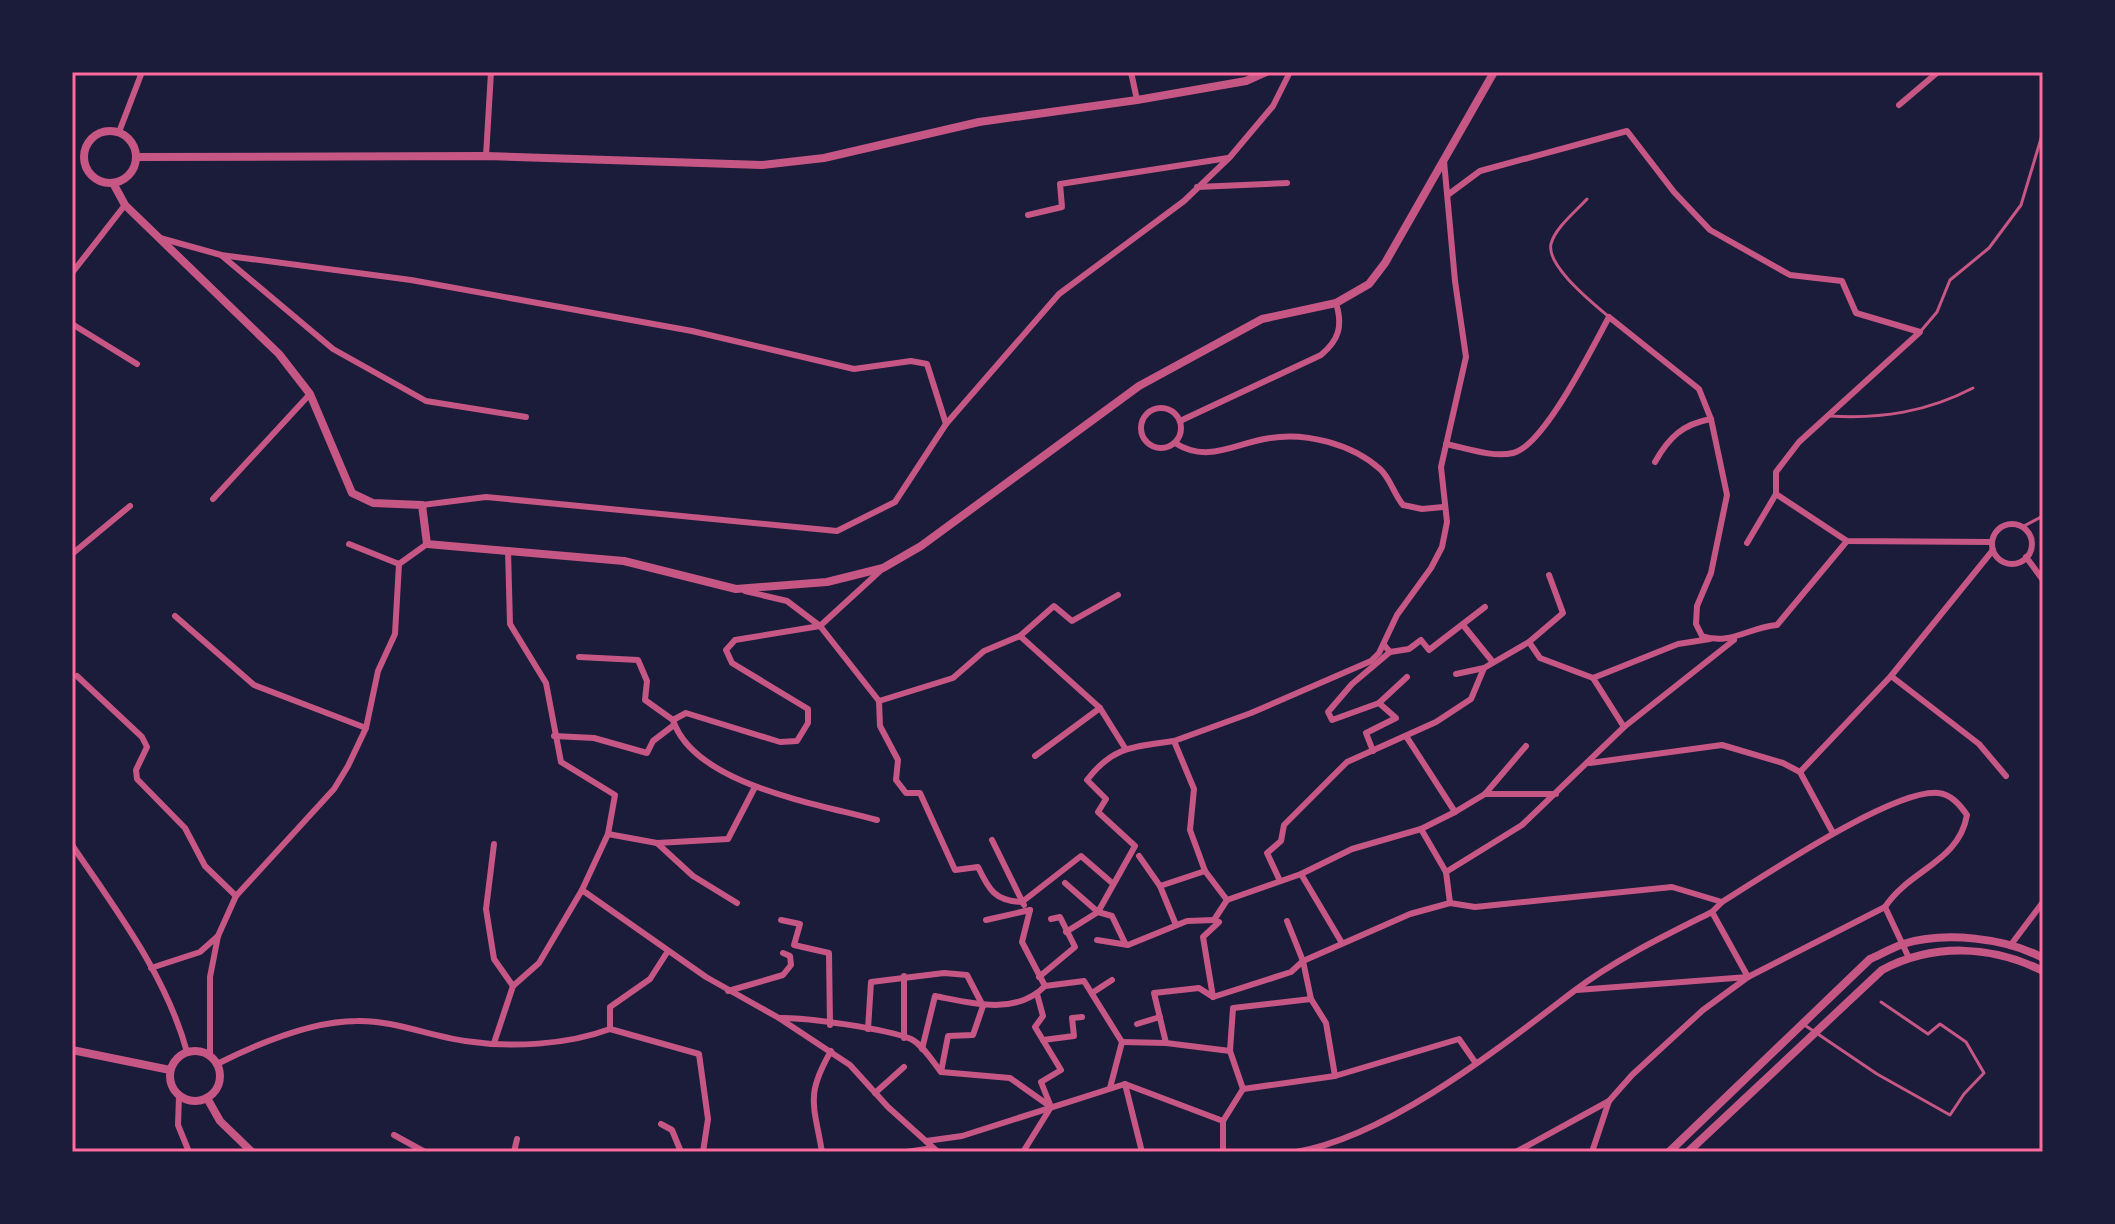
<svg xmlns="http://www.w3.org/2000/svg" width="2115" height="1224" font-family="'Open Sans',sans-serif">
	<rect width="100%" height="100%" fill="#1b1b3a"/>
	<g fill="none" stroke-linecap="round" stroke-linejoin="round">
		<g stroke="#c65784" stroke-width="3">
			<path d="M1587 199C1576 211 1555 228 1551 244 1546 266 1593 303 1609 317"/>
			<polyline points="1920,332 1937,312 1950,280 1989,248 2021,205 2043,132"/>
			<path d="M1830 416C1881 419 1927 412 1973 388"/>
			<polyline points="2022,527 2043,516"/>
			<polyline points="1806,1026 1877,1074 1950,1115 1964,1094 1984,1073 1966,1042 1940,1024 1928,1034 1881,1002"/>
		</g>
		<g stroke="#c65784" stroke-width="6">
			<polyline points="1131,72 1137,100"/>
			<polyline points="1899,105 1938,72"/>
			<polyline points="119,132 142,72"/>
			<polyline points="486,156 491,72"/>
			<polyline points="1197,187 1287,183"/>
			<polyline points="1449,194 1480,171 1627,131 1674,192 1710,230 1790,275 1842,281 1856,313 1920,332 1799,442 1776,472 1776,494"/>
			<polyline points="1028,215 1062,207 1060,184 1228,158"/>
			<polyline points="160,238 221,255 411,280 692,331 854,369 911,361 927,364 946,424 895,502 837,531 486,497 422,505"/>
			<polyline points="221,255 333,349 426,401 526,417"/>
			<polyline points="72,273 125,205"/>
			<polyline points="72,324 137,364"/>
			<circle cx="1161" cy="428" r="20"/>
			<path d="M1180 421 1321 355C1339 340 1343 326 1336 303"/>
			<polyline points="946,424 1059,294 1184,201 1230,157 1273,106 1290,72"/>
			<path d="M1175 443C1208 464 1235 443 1270 438 1306 432 1352 444 1380 469 1390 478 1394 494 1403 505L1422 509 1443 507"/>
			<path d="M1446 444C1466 448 1493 458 1513 453 1544 446 1593 346 1609 317L1699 389 1711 419 1727 495 1711 573 1697 606 1696 624 1702 636C1730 646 1749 627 1777 625L1847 541"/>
			<path d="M1655 462C1669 437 1683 424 1711 419"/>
			<polyline points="213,499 310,394"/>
			<circle cx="2012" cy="544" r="20"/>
			<polyline points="1747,543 1776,494 1847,541 1992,542"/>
			<polyline points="349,544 399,564"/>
			<polyline points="72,554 130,506"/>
			<polyline points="2026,557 2043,580"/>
			<polyline points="745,591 787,601 820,626 879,701"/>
			<polyline points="175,616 254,685 366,728"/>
			<polyline points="1463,625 1492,661"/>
			<polyline points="1020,636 1100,708 1125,748"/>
			<polyline points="1529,642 1563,613 1549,575"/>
			<polyline points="1384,645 1390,652 1352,684 1328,712 1332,720 1379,703 1407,677"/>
			<polyline points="1390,652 1409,649 1421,640 1429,650 1485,607"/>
			<polyline points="579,657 638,660 647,681 645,700 673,720"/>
			<polyline points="1456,674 1484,668 1529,642 1540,658 1593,678 1678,644 1710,639"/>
			<polyline points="77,676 142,737 147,747 136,770 137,779 185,828 205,866 236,896"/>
			<polyline points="1891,676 1979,744 2006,776"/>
			<polyline points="1593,678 1624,727"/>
			<path d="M879 701 880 726 898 760 896 780 906 793H920L955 870 978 867C989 890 995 901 1022 902L1081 856 1111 882"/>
			<polyline points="879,701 953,678 984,651 1020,636 1054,606 1072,621 1118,595"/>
			<polyline points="554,736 594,738 647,753 653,741 674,725"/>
			<polyline points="1406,736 1455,812"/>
			<polyline points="1373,751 1366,733 1396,718 1379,703"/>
			<polyline points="1035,756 1100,708"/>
			<polyline points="1590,763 1722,745 1783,763 1800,772 1833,833"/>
			<polyline points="1800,772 1891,676 1993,550"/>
			<polyline points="1485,794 1556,794"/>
			<path d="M877 820C819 804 694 785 673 720L686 713 780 742 797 741 808 723V709L732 663 726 650 735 640 820 626 880 571"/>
			<polyline points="1421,829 1446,872 1450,903"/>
			<polyline points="608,834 657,843 693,876 737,903"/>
			<polyline points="992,840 1024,905"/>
			<polyline points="657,843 728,839 755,787"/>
			<polyline points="494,844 486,909 494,959 513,986"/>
			<path d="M72 845C116 910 166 975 187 1052"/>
			<polyline points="1139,856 1160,886 1176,925"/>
			<polyline points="1446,872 1522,825 1624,727 1734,640"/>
			<polyline points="1301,874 1342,943"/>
			<polyline points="1280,881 1267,853 1281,841 1284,825 1347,762 1436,722 1471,699 1484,668"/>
			<polyline points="1065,883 1098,912 1112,916 1125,943"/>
			<polyline points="1160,886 1205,871"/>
			<polyline points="582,890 706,977 779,1018 850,1065 888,1107 938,1152"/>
			<polyline points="1227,900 1205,871 1190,830 1194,789 1174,741 1251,713 1371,661 1379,653 1397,615 1431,568 1442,547 1447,522 1441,467 1466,357 1455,281 1444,161"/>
			<polyline points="1227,900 1301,874 1352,849 1421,829 1455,812 1485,794 1526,746"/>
			<polyline points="1030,910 1022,942 1045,986"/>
			<polyline points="781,920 800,924 794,945 829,953 830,1025"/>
			<polyline points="986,920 1030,910"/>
			<polyline points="1287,921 1303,961 1311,999 1326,1023 1335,1076"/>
			<path d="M1066 932 1098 912 1135 846 1098 812 1106 799 1087 780C1113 746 1133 747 1174 741"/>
			<polyline points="1097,940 1128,945 1187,921 1214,920"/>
			<polyline points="2010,946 2043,902"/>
			<polyline points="151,968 200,952 218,936"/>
			<polyline points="1039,977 1075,947 1060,917 1051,919"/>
			<polyline points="1045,986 1084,981 1122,1042"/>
			<polyline points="1577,990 1748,977 1712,912"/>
			<polyline points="728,991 783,975 791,965 790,956 783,953"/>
			<polyline points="1092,993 1112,980"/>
			<polyline points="1037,994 1043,1016 1035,1027 1061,1070 1041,1082 1051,1107"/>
			<polyline points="1213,997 1291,972 1303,961 1410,914 1450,903 1475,907 1672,887 1722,902"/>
			<path d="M779 1018C805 1017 887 1029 911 1039 923 1045 933 1062 941 1072L1010 1078 1051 1107"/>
			<polyline points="1137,1024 1160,1017"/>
			<polyline points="610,1029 699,1054 708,1119 703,1152"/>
			<polyline points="610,1029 610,1007 650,979 668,951"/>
			<polyline points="868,1029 871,982 944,973 967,975 983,1006"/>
			<polyline points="904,1038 904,976"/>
			<polyline points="1043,1040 1074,1036 1072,1018 1082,1017"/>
			<polyline points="1122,1042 1166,1043 1230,1051"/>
			<polyline points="494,1043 513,986 539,963 582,890 608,834 615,795 561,762 546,683 510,624 508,550"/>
			<polyline points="1166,1043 1154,993 1199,988 1213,997 1203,937 1219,922 1214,920 1227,900"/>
			<path d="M922 1049 935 996C971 1003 1016 1016 1045 986"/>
			<polyline points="210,1056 210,977 218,936 236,896 334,789 348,766 366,728 378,671 395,634 399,564 427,544"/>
			<path d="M217 1064C257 1044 311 1021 357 1021 392 1020 430 1036 465 1041 511 1048 567 1045 610 1029"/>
			<polyline points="941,1072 948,1036 973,1035 983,1006"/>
			<polyline points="1125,1084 1142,1152"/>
			<polyline points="1110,1088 1122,1042"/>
			<polyline points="1243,1089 1335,1076 1459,1039 1475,1062"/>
			<polyline points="1243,1089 1230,1051 1233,1008 1311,999"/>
			<polyline points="875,1093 904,1067"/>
			<polyline points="179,1096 178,1125 189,1152"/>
			<polyline points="661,1124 672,1130 681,1152"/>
			<polyline points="394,1135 425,1152"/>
			<polyline points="926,1141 962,1136 1125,1084 1223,1121"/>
			<polyline points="514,1152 517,1139"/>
			<path d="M822 1152C814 1104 805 1096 831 1051"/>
			<polyline points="906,1152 933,1148"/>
			<polyline points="1023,1152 1051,1107"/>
			<polyline points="1223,1152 1223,1121 1243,1089"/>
			<path d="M1296 1152C1389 1136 1499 1048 1574 991 1616 959 1666 935 1712 912L1722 902C1764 876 1893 789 1938 793 1951 794 1960 805 1967 815 1959 862 1910 869 1885 907L1908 956"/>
			<polyline points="1516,1152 1609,1101 1632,1075 1703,1010 1748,977 1885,907"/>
			<polyline points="1592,1152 1609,1101"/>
		</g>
		<g stroke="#c65784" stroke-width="8">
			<circle cx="110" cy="157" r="26"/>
			<polyline points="136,157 486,156 762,165 824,158 979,122 1137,100 1246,81 1266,72"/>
			<polyline points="113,183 125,205 279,354 310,394 352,493 373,503 422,505 427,544 624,561 736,589 827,582 883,568 921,546 1139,386 1262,319 1336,303 1369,284 1385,263 1494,72"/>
			<polyline points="72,1050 170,1070"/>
			<circle cx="195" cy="1076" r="25"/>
			<polyline points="207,1098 220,1121 252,1152"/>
			<path d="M1669 1152 1870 959C1881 954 1892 948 1903 944 1945 931 2006 938 2043 958"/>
			<path d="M1688 1152 1882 970C1933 943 1991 945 2043 971"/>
		</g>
	</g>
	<rect width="2115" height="1224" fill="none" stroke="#1b1b3a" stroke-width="148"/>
	<rect x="74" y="74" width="1967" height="1076" fill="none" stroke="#ff6b9d" stroke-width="3"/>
</svg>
